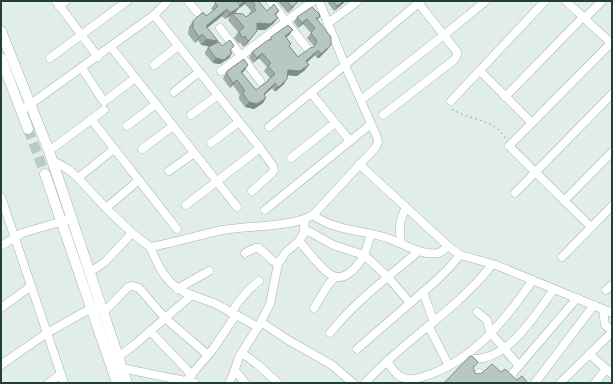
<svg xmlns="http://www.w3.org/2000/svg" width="613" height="384" font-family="'Work Sans',sans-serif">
	<rect width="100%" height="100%" fill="#e1ede8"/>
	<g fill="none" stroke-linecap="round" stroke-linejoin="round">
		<polyline stroke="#bacac4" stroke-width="10" stroke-dasharray="10 5" stroke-linecap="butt" points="28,129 45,174"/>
		<defs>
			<g id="minor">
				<polyline points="56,1 98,57"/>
				<polyline points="188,1 197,12"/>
				<polyline points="270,1 307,48"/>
				<polyline points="566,1 611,43 612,42"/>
				<polyline points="59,6 66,1"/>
				<polyline points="154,15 260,148 273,166 274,170 272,173 252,191"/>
				<polyline points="328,23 358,1"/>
				<polyline points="220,28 260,81"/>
				<polyline points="111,47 237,207"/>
				<polyline points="50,58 127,1"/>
				<polyline points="154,65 178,46"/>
				<polyline points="82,68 104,102"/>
				<polyline points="221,71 313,1"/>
				<polyline points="480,71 532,123"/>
				<polyline points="174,92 199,72"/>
				<polyline points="311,93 350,141"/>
				<polyline points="505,97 583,17 587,16 602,1"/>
				<polyline points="109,98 135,78"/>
				<polyline points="361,100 444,35 486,1"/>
				<polyline points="451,101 545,1"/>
				<polyline points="21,111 154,15 168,1"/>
				<polyline points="191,115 218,95"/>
				<polyline points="383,115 454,60 457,55 457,52 417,1"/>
				<polyline points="91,119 177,229"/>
				<polyline points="127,126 156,104"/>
				<polyline points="269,127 345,65 421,1"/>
				<polyline points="211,143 239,122"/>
				<polyline points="142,149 173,126"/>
				<polyline points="49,151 104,110"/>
				<polyline points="291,158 335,123"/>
				<path d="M52 160 69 170 78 178 106 208 132 233 150 247C175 243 198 235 223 230 250 225 290 228 313 215L376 147 378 142 377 137 345 65 319 1"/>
				<polyline points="359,164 448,246 460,255 496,265 612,313"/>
				<polyline points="169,171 194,153"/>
				<polyline points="78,178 114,149"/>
				<polyline points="515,193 612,94"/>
				<polyline points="1,197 64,383"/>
				<polyline points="564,201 612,152"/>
				<polyline points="186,205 260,148"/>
				<polyline points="106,208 139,180"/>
				<polyline points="265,210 371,124"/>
				<path d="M313 215C337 232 361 229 387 238 403 243 421 256 438 253 442 252 445 249 448 246"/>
				<polyline points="591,227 509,146 611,43 612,44"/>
				<polyline points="305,230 312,233 333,245 364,255 388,277 410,303"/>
				<path d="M299 241C308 251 320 268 331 275 345 283 358 266 364 255 367 249 368 241 371 234"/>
				<path d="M401 243C399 228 399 221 406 207"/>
				<polyline points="1,246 22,233 67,220"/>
				<path d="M150 247C159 268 168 288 192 295"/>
				<polyline points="245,253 255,248 259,248 272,260 278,264"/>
				<polyline points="562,257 612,206"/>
				<polyline points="90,272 105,262 132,233"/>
				<polyline points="177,289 209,271"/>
				<polyline points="606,290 612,285"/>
				<polyline points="423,292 434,322"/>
				<polyline points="1,308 31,286"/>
				<polyline points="314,308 328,285 335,277"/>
				<polyline points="603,309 605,325 612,330"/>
				<polyline points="477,312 487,320 490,332 519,366"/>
				<polyline points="103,313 128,287 133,286 139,288 165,318 208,355"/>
				<path d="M231 313C239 300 247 290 259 281"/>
				<polyline points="261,322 288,340 332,365 353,383"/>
				<polyline points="429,327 449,366"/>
				<polyline points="150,331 192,375"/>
				<path d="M330 333C355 302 388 277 419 251"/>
				<polyline points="357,349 438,279 448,269 460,255"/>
				<polyline points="242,353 257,364 278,383"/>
				<polyline points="589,354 612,374"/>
				<polyline points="118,357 134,345 192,295 216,304 258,327"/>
				<path d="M465 358C504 367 535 316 554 289"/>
				<path d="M387 361C391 367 395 374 401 377 410 381 417 379 425 376 472 362 506 319 533 280"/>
				<polyline points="1,365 47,333 95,306"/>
				<polyline points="121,368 195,383"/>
				<polyline points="235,370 245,383"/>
				<polyline points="186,381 213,349 236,315"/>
				<polyline points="49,383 61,374"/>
				<polyline points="229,383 233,375 239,357 258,327 270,304 278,264 286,252 299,241 303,235 305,220"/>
				<path d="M365 383C393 352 428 328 459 300 471 288 483 278 492 264"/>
				<polyline points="469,383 479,373"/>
				<polyline points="516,383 512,378 512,374 577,298"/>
				<polyline points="535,383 594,305"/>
				<polyline points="560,383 612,332"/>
				<polyline points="595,383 606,369"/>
			</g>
			<g id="tertiary">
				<polyline points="1,31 49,151 127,383"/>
				<polyline points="1,58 28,129"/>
				<polyline points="45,174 117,383"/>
			</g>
		</defs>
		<use href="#minor" stroke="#a3b6af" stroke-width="9"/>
		<use href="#tertiary" stroke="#a3b6af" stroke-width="11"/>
		<path stroke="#7fb4a2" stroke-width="1" stroke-dasharray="2 3" stroke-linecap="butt" d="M452 109C469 121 494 118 505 138"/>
		<use href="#minor" stroke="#fff" stroke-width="8"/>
		<use href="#tertiary" stroke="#fff" stroke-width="10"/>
	</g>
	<g fill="#9daca5" fill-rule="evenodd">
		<path d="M217 1H258L267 11H279L276 15 278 18 273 24 265 30H257L247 44 243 47 240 42 239 44 234 38 238 32 228 20 230 16 225 19 222 16 207 28 218 41 215 44 222 46 231 51 232 53 229 58 220 64 213 63 205 54V52L208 47 210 46 201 45 198 40 195 43 188 34 189 27 193 21 206 16 213 11 211 9 215 3ZM245 4 251 11 249 14 250 15 246 17 234 14 238 9Z"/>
		<polygon points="280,1 298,1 291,10 288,13 279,3"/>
		<polygon points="329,1 346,1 334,11 328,3"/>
		<polygon points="297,17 320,17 317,20 331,45 327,50 319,58 317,58 315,55 307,62 305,70 297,76 287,75 284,84 276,91 274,91 272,88 264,95 263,103 254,109 245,107 239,99 239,96 240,95 233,85 230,88 223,79 224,76 227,71 245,70 242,73 256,90 266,83 270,78 264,71 267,67 259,58 253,63 249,57 252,52 269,40 271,37 289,35 286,38 291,44 289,46 298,57 313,48 314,46 307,38 311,33 303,24 298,28 294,22"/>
	</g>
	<g fill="#7f8c86">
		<polygon points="245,1 247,1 245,4 238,9 235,13 233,14 232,13 230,16 225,19 230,13"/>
		<polygon points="344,1 346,1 334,11 337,6"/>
		<polygon points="296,4 291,10 288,13 292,7"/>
		<polygon points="227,9 222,16 202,32 206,26"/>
		<polygon points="278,18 273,24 265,30 253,30 257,23"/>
		<polygon points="307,19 303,24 298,28 302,23"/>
		<polygon points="293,30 289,35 281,41 285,36"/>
		<polygon points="257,31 247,44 243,47 248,41"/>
		<polygon points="202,34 198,40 195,43 199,37"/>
		<polygon points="206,39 218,41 213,47 201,45"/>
		<polygon points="331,45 327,50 319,58 317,58 320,53"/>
		<polygon points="318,50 315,55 303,66 306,61"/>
		<polygon points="232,53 229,58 220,64 213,63 216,58"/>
		<polygon points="262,53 259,58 253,63 257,58"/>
		<polygon points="248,65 245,70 237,77 241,72"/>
		<polygon points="309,65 305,70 297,76 285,75 288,70"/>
		<polygon points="287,79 284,84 276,91 274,91 277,87"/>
		<polygon points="237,80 233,85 230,88 233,83"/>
		<polygon points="275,83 272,88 260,99 264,94"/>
		<polygon points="266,98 263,103 254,109 245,107 249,102"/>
	</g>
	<g fill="#b6c8c0" stroke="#7f8c86">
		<polygon points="217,1 237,1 238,3 239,1 245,1 239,5 240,7 230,13 227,9 206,26 218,41 206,39 202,34 199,37 193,28 193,21 202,13 204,13 206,16 213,11 218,6 215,3"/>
		<polygon points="252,1 258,1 267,11 274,4 279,11 275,14 278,18 270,24 257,23 257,31 251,38 248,41 245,36 243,38 239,32 244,27 232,13 243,14 246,17 256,10 254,8 255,5"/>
		<polygon points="287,1 298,1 296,4 292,7"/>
		<polygon points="333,1 344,1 337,6"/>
		<polygon points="312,7 319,14 320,17 316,18 331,37 331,45 322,53 320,53 318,50 306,61 309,65 300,71 288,70 287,79 280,86 277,87 275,83 264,94 266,98 257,104 249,102 243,94 243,91 245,91 237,80 233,83 227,74 227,71 244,59 248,65 241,72 256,90 268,81 268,80 275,74 268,66 271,63 262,53 257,58 252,52 268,40 271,40 271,37 288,25 293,30 285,36 291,44 289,46 298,57 310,48 314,47 317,41 311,33 315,28 307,19 302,23 297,17"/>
		<polygon points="230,40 234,46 230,50 232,53 224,60 216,58 209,49 208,47 219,42 222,46"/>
		<polygon points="470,356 472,356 478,362 473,368 475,373 477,374 482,373 492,364 501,372 505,369 517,380 522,376 528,383 444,383"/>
	</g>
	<rect width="613" height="384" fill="none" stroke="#204036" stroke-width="4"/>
</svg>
